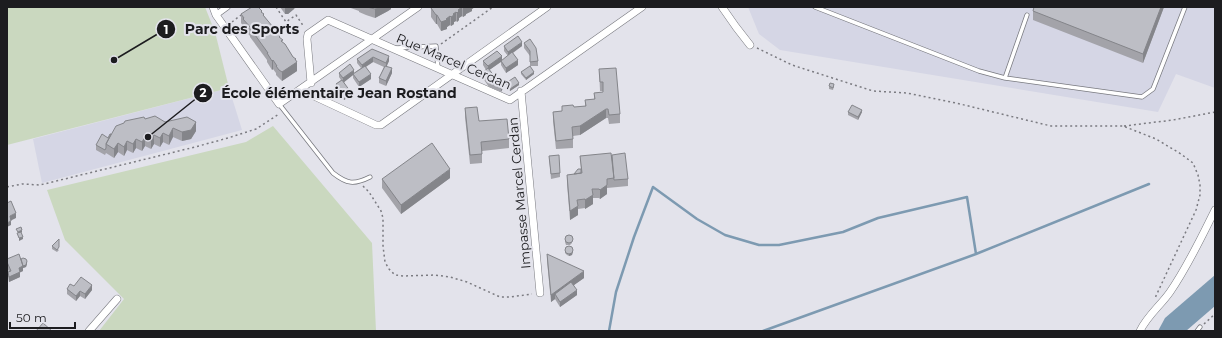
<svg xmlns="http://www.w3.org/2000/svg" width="1222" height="338" viewBox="0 0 1222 338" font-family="Montserrat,sans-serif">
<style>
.built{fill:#d5d6e5}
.green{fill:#cad8bf}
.water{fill:#7d9ab1}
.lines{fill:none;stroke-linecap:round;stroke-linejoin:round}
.stream{stroke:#7d9ab1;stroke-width:2.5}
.service-casing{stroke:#78797f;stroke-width:5}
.pedestrian-casing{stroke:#78797f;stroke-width:7}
.minor-casing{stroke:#78797f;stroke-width:8}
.path{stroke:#7b7b81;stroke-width:1.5;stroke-dasharray:2 3;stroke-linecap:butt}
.service{stroke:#fff;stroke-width:3.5}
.pedestrian{stroke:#fff;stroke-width:5.5}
.minor{stroke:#fff;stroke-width:7}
.wall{fill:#a3a3a9}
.shaded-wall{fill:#84858a}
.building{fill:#bdbec5;stroke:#84858a}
.labels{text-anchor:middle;stroke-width:4;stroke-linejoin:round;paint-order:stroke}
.street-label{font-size:13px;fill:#1c1c1f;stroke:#e3e3eb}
.leader{fill:none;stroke:#1c1c1f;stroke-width:1.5}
.callout-dot{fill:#1c1c1f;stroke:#e3e3eb;stroke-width:1.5}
.mark-label{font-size:12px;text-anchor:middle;font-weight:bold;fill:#fff}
.callout-label{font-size:14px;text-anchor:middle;font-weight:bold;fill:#1c1c1f;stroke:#e3e3eb;stroke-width:4;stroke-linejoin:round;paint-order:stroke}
</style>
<rect width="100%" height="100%" fill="#e3e3eb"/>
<path class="built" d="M748 7H1215V88L1176 74 1158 112 780 50 759 34Z
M229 88 242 130 42 183 33 139Z"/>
<path class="green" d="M7 7H205L215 32 229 88 7 145Z
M273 126 372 243 376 331H99L124 299 65 240 47 190 246 142Z"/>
<path class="water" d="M1215 275V306L1186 331H1158L1165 318Z"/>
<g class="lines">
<path class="stream" d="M609 331 616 292 634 237 653 187 697 219 725 235 759 245H779L843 232 878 218 967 197 976 254 1149 184
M763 331 976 254"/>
<g class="service-casing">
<path id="service" d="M815 7 979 71 1005 78 1142 97 1153 89 1185 7
M396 48 436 46 438 68
M1005 78 1027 15
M279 104 333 173C347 184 354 185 370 177
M1197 331 1200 327"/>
</g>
<g class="pedestrian-casing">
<path id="pedestrian" d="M216 15 227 7"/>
</g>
<g class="minor-casing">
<path id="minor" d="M213 7 216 15 279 104 418 7
M722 7 736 27 750 45
M311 83 307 39 308 34 328 20 510 100 642 7
M301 90 376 125H381L547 7
M521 91 540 293
M89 331 117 299
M1140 331C1147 316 1161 305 1170 292 1188 266 1201 238 1215 210"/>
</g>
<path class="path" d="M276 7 286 22 296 15 304 27
M232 22 241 15
M441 44 493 7
M757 48 792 65 873 91 907 93 956 103 1051 126H1123L1156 139 1181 154 1193 163 1198 175 1200 185V195L1196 210 1155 298
M1124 126 1173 120 1215 112
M363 186 369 192 381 211 383 218V246L385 262 389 269 395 275 404 276 435 275 450 277 467 282 500 297H510L532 294
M7 187 22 184 40 185 195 147 228 138 256 129 279 114
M1204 324 1215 314"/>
<use href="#service" class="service"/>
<use href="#pedestrian" class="pedestrian"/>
<use href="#minor" class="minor"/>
</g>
<path class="wall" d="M280 7H297L294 9 288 14H285Z
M348 7H394L392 8 391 7V9L388 11 375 18 366 15 359 12V11Z
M433 7H475L472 9V11L466 14V15L463 17 462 16 459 18V20L457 22 456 21 454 22V24L451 26 450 25 447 27V29L441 31 437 24H436L431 17V8Z
M1030 7H1164L1143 63 1033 20V11L1034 8Z
M262 11V13L296 61 297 71 282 81 276 75V73L273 69 272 70 267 62V60L250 37V36L243 28V26L241 23V14Z
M524 43 538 61V66H530V56L524 48Z
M504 46H522L513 53 518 65 506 73 501 65V62L489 70 495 77 504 86 501 92 489 87 482 77V73L486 70 483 65V61L502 60 508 56 504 51Z
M372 49 389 61 386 66 392 73 386 86 379 83V78L384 67 373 62 366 67 371 79 359 87 353 78V75L344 82 350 96 344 100 336 89V84L341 80 339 77V73H354L361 68 357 63V59Z
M599 69 620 114V123L609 124 608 118H606L580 135 573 136V148L556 149 553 121V112L562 111 585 106V100L594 99V93L603 92V91H600Z
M521 72 534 74 526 80 521 74Z
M506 83 519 85 510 91 506 85Z
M829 86H834L833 90 829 89Z
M465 108 479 121 509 139V148L482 151V163L470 164 465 117Z
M848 112H862L858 120 848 115Z
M145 119 165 122 196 131 191 139 182 141 173 137 169 145 163 142 160 147 154 144 151 149 145 146 142 151 136 148 133 153 127 150 124 156 118 152 114 158 106 153 105 155 96 150V145L108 138 111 134Z
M612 155 628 179V186L607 188V194L600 199 599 198H593V204L585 209V208L578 209V215L570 220 567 184V175L574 174 581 169 580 156Z
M549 156 560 173V177L551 179Z
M450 178 401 214 382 188V179Z
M572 238V243L570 245H566L565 242V240Z
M52 246 59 250 57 252 52 249Z
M565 250 573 252 572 255 569 256 567 255 565 253Z
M547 254 584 278 574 285 577 295 560 307 555 299 551 302 547 261Z
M7 259H21L27 264 26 267 23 268V271L20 272V277L9 282 8 277V272H9L7 267Z
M67 289 92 290 85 299 80 296 76 301 67 294Z"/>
<path class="shaded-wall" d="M285 7H294V9L288 14H285Z
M379 7H391V9L388 11 375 18V9Z
M462 7V16L459 18V20L457 22V13L458 10Z
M465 7H475L472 9V11L466 14V15L463 17V8Z
M1161 7H1164L1143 63V54Z
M456 12V21L454 22V24L451 26V17L453 14Z
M436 15H437V24H436Z
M450 16V25L447 27V29L441 31V22Z
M522 42V46L508 56V52Z
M389 56V61L386 68V63Z
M502 56V61L488 71V66Z
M373 57V62L362 69V65Z
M296 59V63L297 62V71L282 81V72Z
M273 60V69L272 70V61Z
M518 60V65L506 73V68Z
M392 68V73L386 86V81Z
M354 70V75L353 74V75L343 83V78Z
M534 72V74L526 80V78Z
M371 74V79L359 87V82Z
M504 81V86L501 92V88Z
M519 83V85L510 91V89Z
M350 91V96L344 100V95Z
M606 109V118L580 135V126Z
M862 110V112L858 120V117Z
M196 122V131L191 139 182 141V132Z
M173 128V137L169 145V136Z
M163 133V142L160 147V138Z
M154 135V144L151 149V140Z
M145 137V146L142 151V142Z
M136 139V148L133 153V144Z
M127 141V150L124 156V147Z
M118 143V152L114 158V149Z
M450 169V178L401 214V205Z
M607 185V194L600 199V190Z
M593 195V204L585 209V200Z
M578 206V215L570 220V211Z
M16 213V218L10 221V216Z
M11 221V225L7 227V223Z
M22 230V232L18 234V232Z
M23 237V239L19 241V238Z
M573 250 572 255 569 256V254Z
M27 261V264L26 267 23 268V271L19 273 20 272V277L9 282V277Z
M584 271V278L557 297 555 294V299L551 302V295Z
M92 285V290L85 299V294Z
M577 290V295L560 307V302Z
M80 291V296L76 301V296Z"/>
<path class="building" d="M252 7H258L262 11 261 12 264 14 263 15 273 27 272 28 275 32H276L280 36 279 37 283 40 281 41 285 44 293 57 296 59H295L297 62 282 72 279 70 276 66H277L273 60 272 61 267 53H268L250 28H251L243 19 244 18 241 14Z
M367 7H379L375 9Z
M433 7H465L463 8 462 7 458 10 459 11 457 13 456 12 453 14 454 15 451 17 450 16 446 19 447 20 441 22 437 15H436L431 8Z
M1034 7H1161L1143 54 1033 11Z
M518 36 522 42 508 52 504 46Z
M530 39 536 48 538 61 530 62V51L524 43Z
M372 49 389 56 386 63 373 57 362 65 357 59Z
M497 51 502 56 488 66 483 61Z
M512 52 518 60 506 68 501 61Z
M350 64 354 70 343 78 339 73Z
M365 66 371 74 359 82 353 74Z
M385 66 392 68 386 81 379 78Z
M530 66 534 72 526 78 521 72Z
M488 68 495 77 504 81 501 88 489 82 482 73Z
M616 68 620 114 609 115 608 109H606L580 126 572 127 573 139 556 141 553 112 562 111V106L573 105 574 107 586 106 585 100 595 99 594 93 603 92V82H600L599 69Z
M515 77 519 83 510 89 506 83Z
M342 80 350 91 344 95 336 84Z
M830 83 834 84 833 88 829 86Z
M852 105 862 110 858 117 848 112Z
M477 107 479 121 507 119 509 139 481 142 482 154 470 155 465 108Z
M155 116 165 122 187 117 196 122 191 130 182 132 173 128 169 136 163 133 160 138 154 135 151 140 145 137 142 142 136 139 133 144 127 141 124 147 118 143 114 149 106 144 116 126 124 123 125 121 144 117 145 119Z
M102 134 108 138 110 134H111L106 144V148L105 150 96 145Z
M432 143 450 169 401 205 382 179Z
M611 153 614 178 607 179V185L600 190 599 189H592L593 195 585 200V199L577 200 578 206 570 211 567 175 582 173 580 156Z
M625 153 628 179 614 180 612 155Z
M559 155 560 173 551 174 549 156Z
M578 169H581V173L574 174Z
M11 201 16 213 10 216 11 221 7 223V203Z
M21 227 22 230 18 232 16 229Z
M21 232 23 237 19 238 17 233Z
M565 239a4 4 0 1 1 8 0a4 4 0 1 1-8 0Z
M59 239V247L57 250 52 246Z
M565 250a4 4 0 1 1 8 0a4 4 0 1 1-8 0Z
M19 254 23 266 19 268 20 272 9 277 8 272 11 271 7 262V259Z
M547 254 584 271 551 295Z
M23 258 26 259 27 261 26 265 23 266 21 259Z
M81 277 92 285 85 294 80 291 76 296 67 289 70 284 74 286Z
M571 282 577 290 560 302 555 294Z
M43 323 52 331H36Z"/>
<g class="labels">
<g class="street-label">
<text transform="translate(454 61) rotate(23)" y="5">Rue Marcel Cerdan</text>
<text transform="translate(519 193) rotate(-95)" y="5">Impasse Marcel Cerdan</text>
</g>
</g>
<path class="leader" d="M114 60L166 29M148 137L203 93"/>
<g class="callout-dot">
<circle cx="114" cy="60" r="4"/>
<circle cx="148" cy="137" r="4"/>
<circle cx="166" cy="29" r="10"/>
<circle cx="203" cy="93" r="10"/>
</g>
<g class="mark-label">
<text x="166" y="34">1</text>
<text x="203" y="97">2</text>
</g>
<g class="callout-label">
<text x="242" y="34">Parc des Sports</text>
<text x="339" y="98">École élémentaire Jean Rostand</text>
</g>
<rect width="1222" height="338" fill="none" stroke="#1c1c1f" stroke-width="16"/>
<path d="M10 322v6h65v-6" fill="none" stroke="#1c1c1f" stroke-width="2"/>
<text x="16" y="322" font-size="12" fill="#1c1c1f" stroke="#e3e3eb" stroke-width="3" paint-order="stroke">50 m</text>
</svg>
